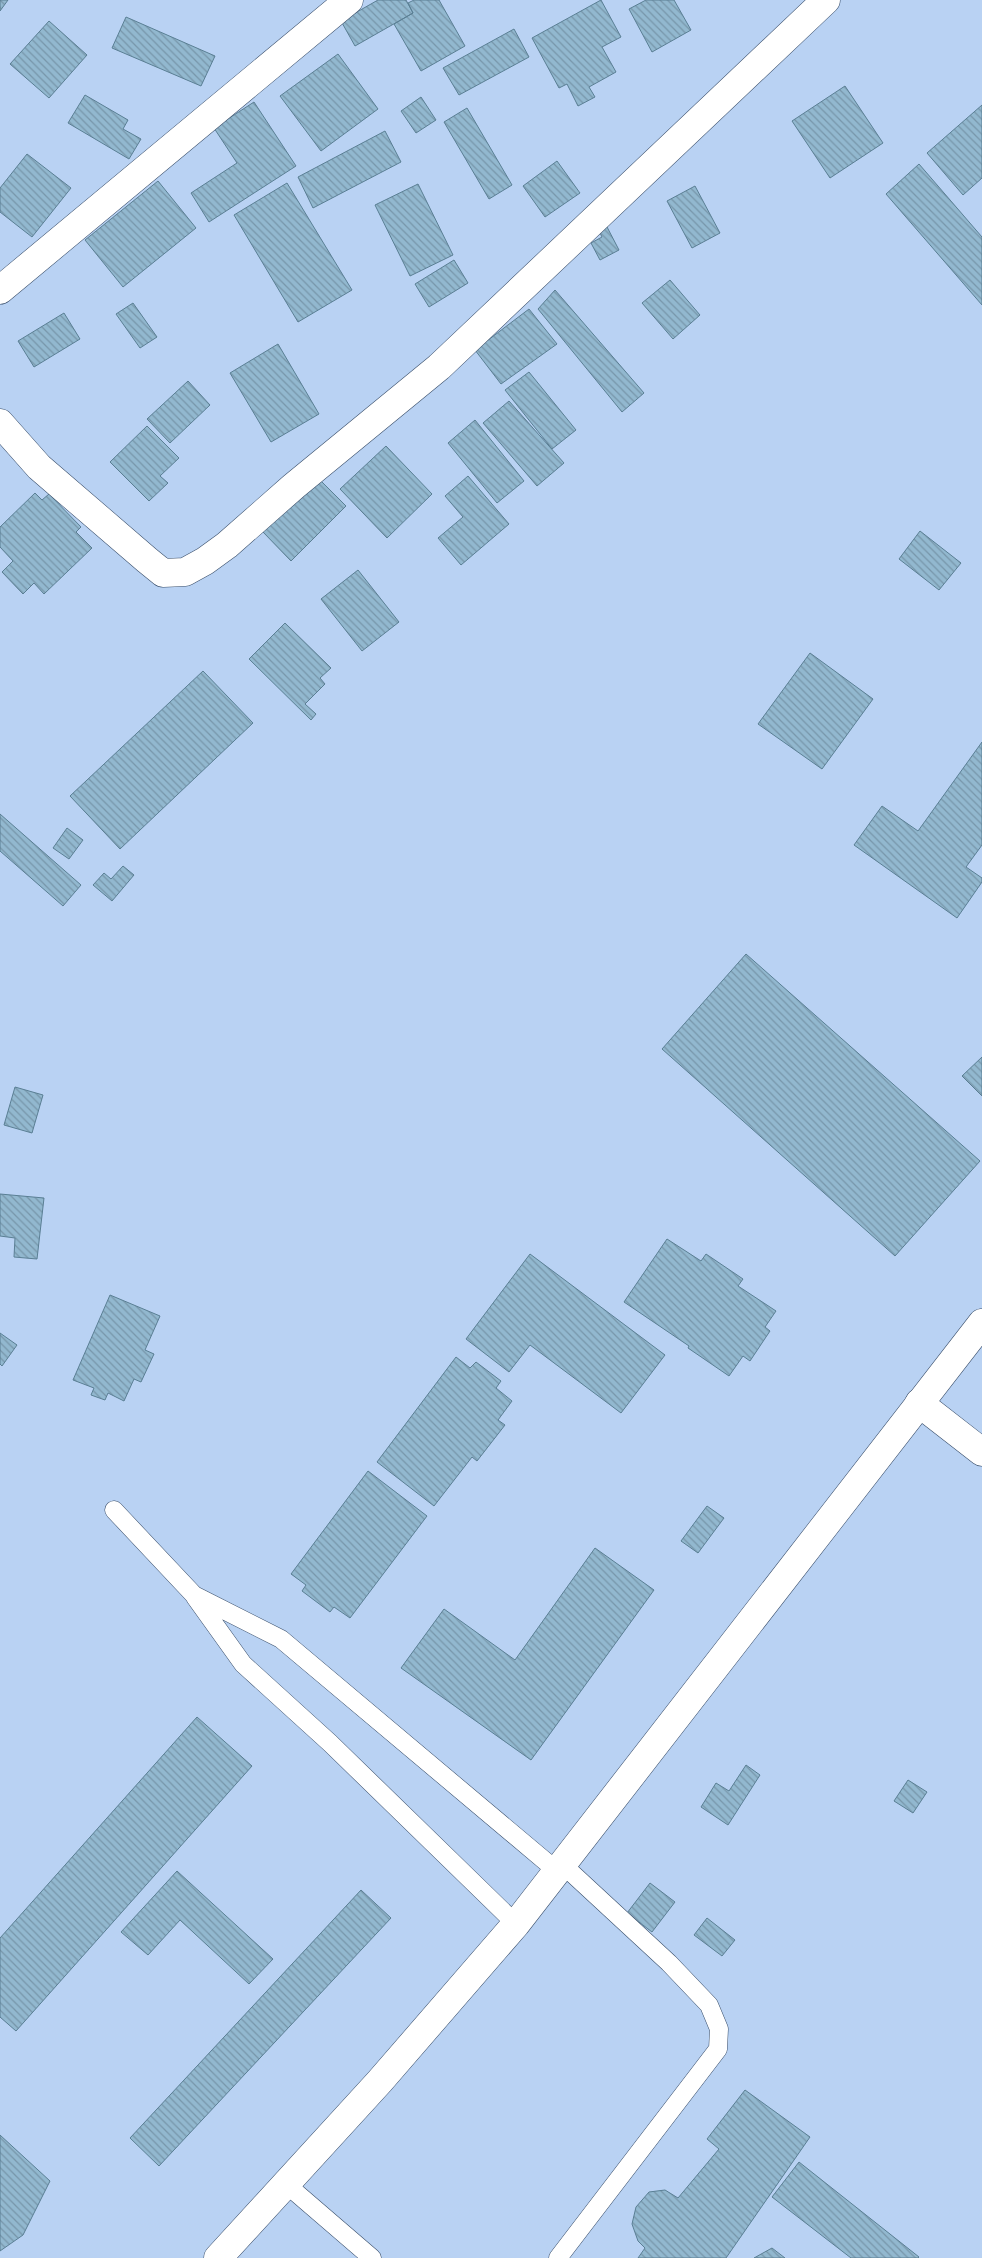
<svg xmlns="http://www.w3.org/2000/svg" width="982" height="2258" viewBox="0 0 982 2258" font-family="Inter,sans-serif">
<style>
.building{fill:url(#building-back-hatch);stroke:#5a7f94}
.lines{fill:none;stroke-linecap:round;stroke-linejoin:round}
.lane-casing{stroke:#394e6a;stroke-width:19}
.street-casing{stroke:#394e6a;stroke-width:29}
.secondary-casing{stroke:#394e6a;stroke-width:29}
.lane{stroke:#fff;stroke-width:18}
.street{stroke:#fff;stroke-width:28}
.secondary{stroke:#fff;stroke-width:28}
</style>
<defs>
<pattern id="building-back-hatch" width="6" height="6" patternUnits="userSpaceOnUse" patternTransform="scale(1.25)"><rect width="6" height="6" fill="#92b8cf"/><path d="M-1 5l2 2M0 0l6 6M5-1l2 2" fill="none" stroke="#7796aa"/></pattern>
</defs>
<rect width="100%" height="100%" fill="#b9d2f3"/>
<path class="building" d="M0 0H8L0 11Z
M378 0H406L413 13 355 46 341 21Z
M414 0H439L465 46 421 71 394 24 413 13 408 3Z
M601 0 621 37 602 47 616 72 589 87 595 97 578 106 567 84 559 88 532 38Z
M646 0H674L691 30 652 52 629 9Z
M126 17 215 56 201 86 112 48Z
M49 21 87 55 49 98 10 64Z
M514 29 529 57 459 95 443 68Z
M338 54 378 109 321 151 280 96Z
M845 86 883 143 830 178 792 121Z
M85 95 128 120 123 129 141 139 129 159 68 123Z
M421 97 436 120 416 133 401 111Z
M254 102 296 166 209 222 191 193 237 163 214 128Z
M982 105V178L963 195 927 153Z
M467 108 512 185 489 199 444 122Z
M385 131 401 162 313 208 298 177Z
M27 154 71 188 32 237 0 212V188Z
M557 161 580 193 545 217 523 186Z
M919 164 982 237V305L886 194Z
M158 181 196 228 123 287 85 240Z
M287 183 352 290 298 322 234 215Z
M418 184 453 255 410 276 375 205Z
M695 186 720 233 692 248 667 201Z
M606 225 619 250 600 260 591 243 602 237 598 229Z
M454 260 468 283 429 307 415 284Z
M670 280 700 315 673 339 642 303Z
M555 290 644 393 622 412 538 309Z
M133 303 157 337 140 348 116 314Z
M529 309 557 344 501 384 475 350Z
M64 313 80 339 34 367 18 341Z
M278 344 319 414 271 442 230 373Z
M529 372 576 430 552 449 505 390Z
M188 381 210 405 170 443 147 419Z
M509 401 564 463 537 486 483 423Z
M475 420 524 481 497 503 448 443Z
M147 426 179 458 160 476 168 483 149 501 110 462Z
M386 446 432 494 387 538 340 489Z
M468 476 509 524 461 565 438 538 463 517 445 496Z
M318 478 346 506 291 561 263 532Z
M35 493 42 500 49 494 81 527 76 532 92 548 44 594 34 583 23 594 2 572 13 561 0 547V527Z
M920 531 961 563 939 590 899 559Z
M358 570 399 622 362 651 321 599Z
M285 623 331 668 320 678 325 684 305 704 316 714 311 720 249 659Z
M810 653 873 699 822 769 758 724Z
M203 671 253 723 120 849 70 796Z
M982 742V845L966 867 982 878V882L957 918 854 845 882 806 918 831Z
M0 814 81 885 63 906 0 851Z
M67 828 83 840 69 859 53 848Z
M123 866 134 875 112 901 93 885 104 873 111 879Z
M746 954 980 1161 895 1256 662 1049Z
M982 1057V1096L962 1076Z
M15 1087 43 1095 32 1133 4 1125Z
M0 1194 44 1198 37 1259 14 1257 15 1238 0 1236Z
M667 1239 701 1261 706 1254 743 1279 738 1286 776 1311 765 1327 770 1331 750 1361 743 1356 729 1376 688 1348 689 1346 624 1302Z
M530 1254 665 1355 621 1413 530 1345 509 1372 466 1339Z
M110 1295 160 1316 145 1350 154 1354 141 1382 134 1379 124 1401 108 1393 105 1400 91 1395 94 1388 73 1380Z
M0 1333 17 1345 2 1366 0 1364Z
M456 1357 470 1368 476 1362 501 1381 496 1388 512 1401 498 1420 505 1425 477 1461 472 1457 434 1506 377 1462Z
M368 1471 427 1516 350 1618 334 1607 330 1612 302 1591 306 1585 291 1574Z
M707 1506 724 1518 698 1553 681 1541Z
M595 1548 654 1590 531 1760 401 1668 444 1609 515 1660Z
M197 1717 252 1766 16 2031 0 2017V1938Z
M746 1765 760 1775 728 1825 701 1807 716 1783 729 1791Z
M908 1780 927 1792 913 1813 894 1801Z
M177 1871 273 1959 249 1984 180 1920 148 1955 121 1932Z
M650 1883 675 1902 652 1932 627 1913Z
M361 1890 391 1918 159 2166 130 2138Z
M707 1918 735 1940 722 1956 694 1935Z
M745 2090 810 2137 726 2258H638L645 2248 638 2241 632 2224 636 2207 649 2192 665 2190 678 2198 719 2149 707 2139Z
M0 2135 50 2181 23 2235 0 2251Z
M799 2162 919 2257 918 2258H851L772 2197Z
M772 2248 785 2258H754Z"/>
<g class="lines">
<g class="lane-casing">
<path id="lane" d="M114 1510 194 1595 281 1639 557 1871
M195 1597 243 1664 330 1743 516 1924
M286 2184 372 2258
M558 2258 718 2049 719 2029 709 2005 669 1963 562 1864"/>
</g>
<g class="street-casing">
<path id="street" d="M0 290 349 0
M0 423 39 467 147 560 163 573 185 572 205 561 227 545 294 486 439 367 826 0
M919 1403 982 1452"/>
</g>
<g class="secondary-casing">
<path id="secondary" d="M218 2258 380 2081 516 1924 982 1323"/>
</g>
<use href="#lane" class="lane"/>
<use href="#street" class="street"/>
<use href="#secondary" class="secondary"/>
</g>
</svg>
